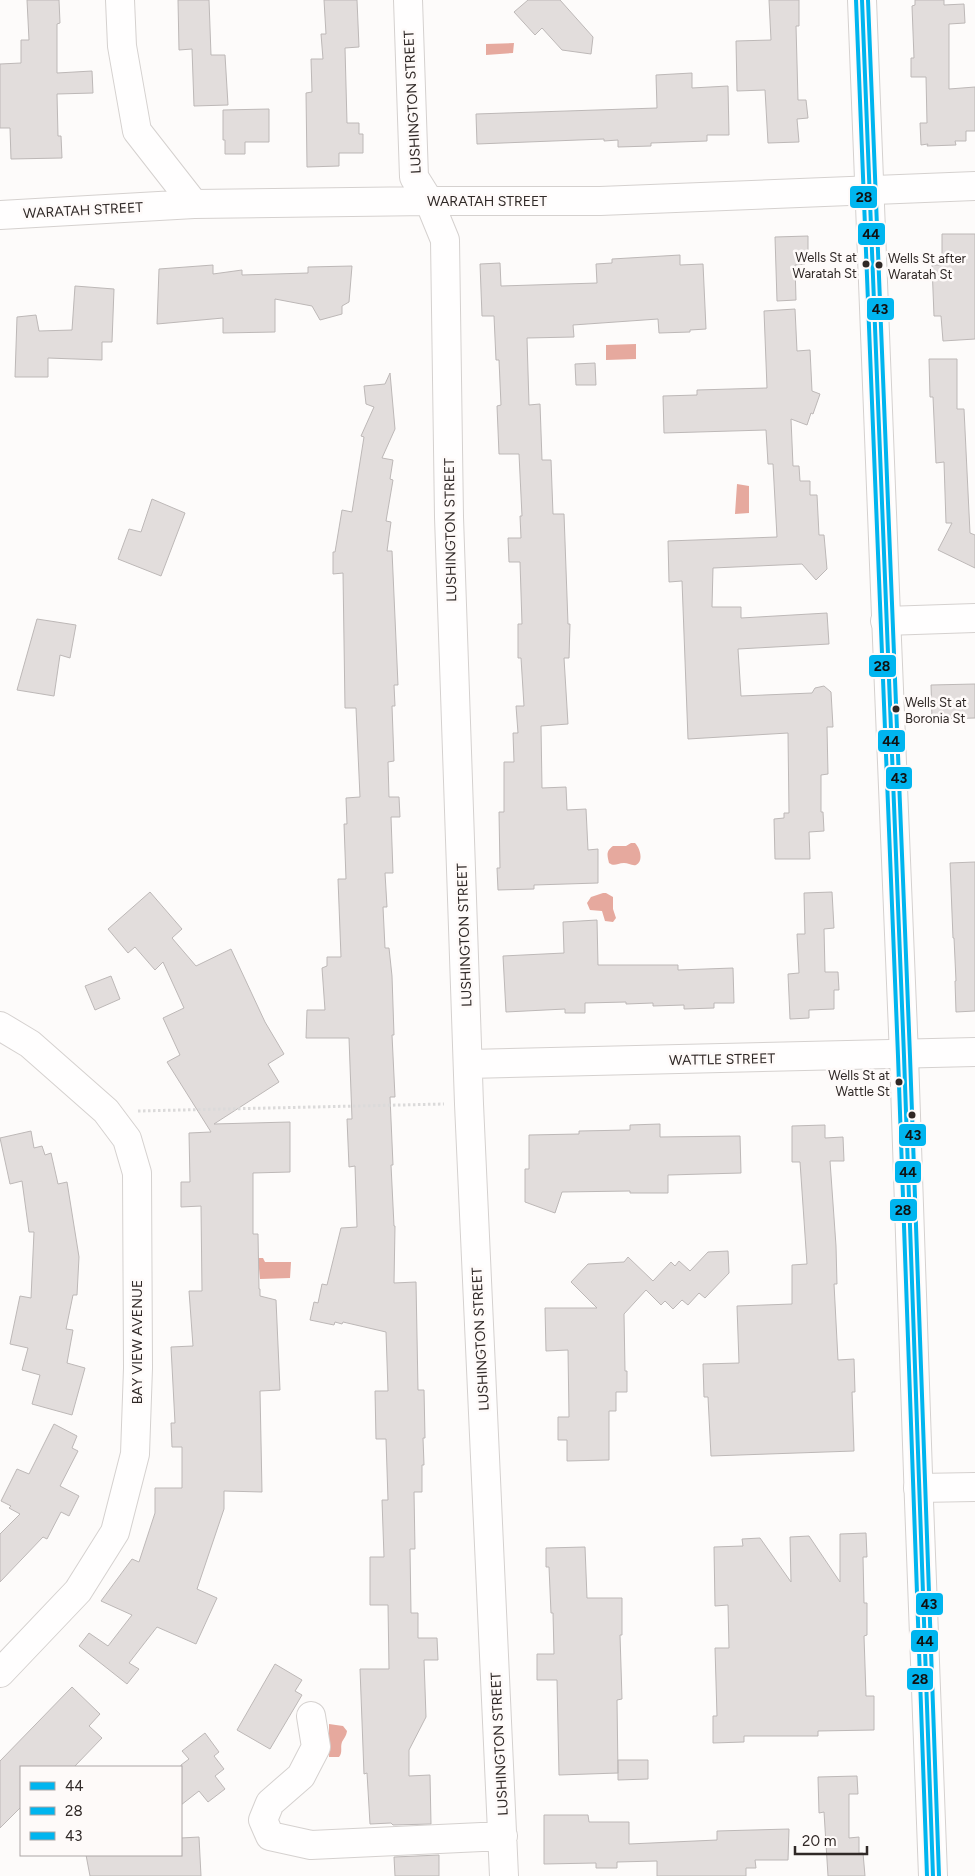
<svg xmlns="http://www.w3.org/2000/svg" width="975" height="1876" viewBox="0 0 975 1876" font-family="Figtree,sans-serif">
<style>
.water{fill:#e6a99e}
.building{fill:#e2dddc;stroke:#bdb8b7}
.lines{fill:none;stroke-linecap:round;stroke-linejoin:round}
.minor-casing{stroke:#d5d1cf;stroke-width:30}
.tertiary-casing{stroke:#d5d1cf;stroke-width:30}
.path{stroke:#dbdada;stroke-width:3;stroke-dasharray:2.5 2.5;stroke-linecap:butt}
.minor{stroke:#fffefe;stroke-width:28}
.tertiary{stroke:#fffefe;stroke-width:28}
.bus-1-casing{stroke:#fefaf9;stroke-width:8}
.bus-2-casing{stroke:#fefaf9;stroke-width:8}
.bus-3-casing{stroke:#fefaf9;stroke-width:8}
.bus-1{stroke:#00b5ef;stroke-width:4}
.bus-2{stroke:#00b5ef;stroke-width:4}
.bus-3{stroke:#00b5ef;stroke-width:4}
.bus-dot{fill:#302927;stroke:#fefaf9;stroke-width:2}
.labels{text-anchor:middle;stroke-width:5;stroke-linejoin:round;paint-order:stroke}
.bus-label{font-size:13px;fill:#302927;stroke:#fefaf9;text-anchor:end}
.street-label{font-size:14px;fill:#302927;stroke:#fefaf9}
.line-badge{stroke:#fefaf9;stroke-width:2}
.pale-badge-label{font-size:14px;text-anchor:middle;font-weight:bold;fill:#111}
</style>
<rect width="100%" height="100%" fill="#fdfbfa"/>
<path class="water" d="M514 43 513 53 486 55V44Z
M636 344V359L606 360V345Z
M737 484 749 486V513L735 514Z
M631 843H635C640 848 644 861 636 865 632 866 628 863 624 863 617 863 615 867 609 863 607 855 606 851 613 846H626Z
M603 893H606L613 897V909L616 918 613 922 605 921 602 911 590 910 587 903 591 897Z
M258 1258H263L265 1262H291L290 1278 260 1279Z
M329 1724 343 1726 347 1731C346 1737 344 1738 342 1742 340 1748 343 1752 339 1757H329Z"/>
<path class="building" d="M27 0H59L60 23 57 24V73L92 71 93 93 57 94 58 136H61L62 158 11 159 10 128H0V64L21 63V40H29Z
M178 0H209L211 55H225L228 105 194 106 192 49 179 50Z
M324 0H357L359 47 345 48 347 123H359V134H363V153H339V166L307 167 306 93 312 92 311 59H323L321 34H326Z
M528 0H560L593 37 591 54 562 50 542 28 535 35 514 12Z
M769 0H799V26H796L798 100H806L808 118 797 119 799 142 768 143 765 90 737 91 736 41 771 40Z
M915 0H944V5L964 4 965 23 949 24V89L975 87V131H966V141H955L956 145 927 146 928 144 921 145 920 123H927L926 77H911V58H914L912 6 915 5Z
M692 73V88L728 86 729 135H707V141L651 143V146L618 147V140L604 141V139L477 144 476 114 657 108 656 75Z
M269 109V142H245V154H225V140H223V110Z
M942 234H975V339L943 341 941 316H934L932 265H942Z
M808 236V257H805V264L795 265 796 300 777 301 775 237Z
M680 255V265L703 264 706 329 690 330V332L659 333 658 319 573 325 574 337 527 338 529 405 540 404 542 460H551L553 514H564L568 624H570L569 658H564L568 724 541 726 542 788 566 787 567 810 586 809 588 850 598 849V883L534 885V889L498 890 497 868H500L499 812H504V762H514L513 733H518L516 706H524L521 658H518V624H522L520 562H509L508 538H521L520 516H522L519 454H499L497 406 501 405 499 360H496L494 316H482L480 264 500 263 501 286 597 283 596 264 612 263V259Z
M213 265V274L242 270V275L308 273V267L352 266 349 302 342 306V314L320 320 312 306 275 299V332L223 333V318L157 324 159 269Z
M75 286 114 289 112 342H102V360L48 358V377H15L17 317 36 315 39 331 72 330Z
M795 309 797 351 810 350 812 391 820 394 813 414 811 413 807 425 791 419 793 466H799L800 481H810V495H817L819 535H824L827 569 816 580 802 564 713 568 712 607H741V618L827 613 829 644 738 649 741 696 812 693 815 688 824 686 831 692 833 727H827L828 774 821 775V812H823L824 831 809 832 810 859H775L774 819 784 818V813H789L788 733 688 739 682 581 669 582 668 541 777 537 773 464H768L766 430 664 433 663 396 697 395V390L767 388 764 311Z
M929 359H957V409H964L970 533 975 535V568L938 550 952 523H946L944 462 936 463 933 397H930Z
M595 363 596 385H576L575 364Z
M390 373 395 429 382 458 393 460 390 479 393 480 386 521 391 522 387 551H392L398 685H394L395 706H392L394 761 388 762 389 797H399L400 817H391L393 873H385L387 907H383L385 948H389L392 976 394 1035H392L395 1097H390L393 1165H391L394 1226H395L394 1283 416 1282 418 1390H424L425 1438H423L424 1465H422V1492H414L415 1549H410L411 1613H418V1638H437L438 1660H424L426 1717 409 1750V1776L430 1775 431 1824 393 1825 391 1823 370 1824 367 1773 364 1774 360 1669H389L388 1605H370V1557H384L382 1500H388L386 1439H376L375 1391H388L386 1332 343 1322 342 1324 335 1322 334 1325 310 1320 314 1302 318 1303 322 1284 327 1285 341 1228 357 1227 355 1166 349 1167 347 1119H352L349 1038H306L307 1010H325L322 968 327 966V957H341L338 879H346L344 824H347L346 798 360 797 356 708H345L343 573 333 574V552H335L342 510 352 512 364 437 361 436 374 407 366 404 364 386 385 384Z
M152 499 185 513 161 576 118 559 129 529 141 532Z
M37 619 76 625 70 658 60 655 54 696 17 690Z
M975 684V718L932 719 931 685Z
M975 862V1011L956 1012 955 981H956L954 938H953L950 863Z
M150 892 182 929 172 938 196 966 231 949 265 1022 284 1054 268 1064 279 1082 214 1124 290 1122V1172L253 1173V1234H258L259 1289H260V1296L276 1300 280 1390 260 1391 262 1492 224 1491V1509L197 1589 217 1598 196 1644 157 1627 129 1663 139 1669 127 1684 79 1646 89 1633 108 1646 132 1615 101 1601 132 1559 139 1562 155 1513V1488H182V1447H172L171 1423H175L171 1347 193 1346 189 1291H202L201 1206 181 1207V1182H190L189 1133 211 1132 167 1062 180 1055 163 1018 184 1008 163 962 155 970 135 947 128 953 108 929Z
M832 892 834 928 824 929 825 972H838L839 990H834V1009L809 1010V1018L790 1019 788 974 799 973 797 934H805L804 893Z
M597 920 598 965H678V970L733 968 734 1003H714V1008L684 1009V1005L653 1006V1003L626 1004V1002L585 1003V1013H565V1009L506 1012 503 956 564 953 563 922Z
M111 976 120 999 95 1010 85 986Z
M660 1124V1137L740 1136 741 1173 668 1175V1193H630V1191L562 1192 555 1213 525 1202V1169H529V1135L579 1134V1131L630 1130V1125Z
M825 1125V1138L843 1137 844 1161H830L836 1246 837 1284H834L838 1360 854 1359 855 1392H852L854 1451 711 1456 708 1397H704L703 1364 739 1363 737 1306 792 1304V1265L807 1264 800 1162H792V1126Z
M31 1131 34 1148 42 1146 45 1155 51 1153 58 1184 67 1182 79 1257 77 1295H73L66 1329 73 1330 67 1363 85 1368 72 1415 32 1404 40 1375 22 1370 28 1348 10 1344 20 1296 31 1298 34 1232H29L22 1181 10 1184 0 1138Z
M728 1251 729 1273 705 1298 699 1293 688 1305 682 1300 673 1309 665 1301 661 1305 646 1290 624 1314 625 1371H627V1392H616V1411H609V1460L567 1461V1440H558V1417H569L568 1350 546 1351 545 1308H597L571 1282 588 1264 624 1262 628 1257 653 1281 671 1262 675 1266 679 1261 690 1271 708 1252Z
M54 1424 77 1436 72 1448 78 1451 60 1486 79 1496 69 1516 61 1512 47 1539 43 1537 0 1582V1534L20 1514 9 1508 11 1506 1 1501 17 1469 29 1474Z
M866 1533 867 1557H863L864 1603H867V1635L864 1636 866 1696H874V1730L818 1731V1736H744V1742L713 1743V1716H717L715 1648H729L728 1605 715 1606 714 1547 743 1546 742 1539 760 1538 791 1582 790 1537 809 1536 840 1582V1534Z
M585 1547 587 1598H622V1635H620L622 1699 617 1700 618 1773 559 1775 557 1680H537V1654H554L553 1613H551L549 1567H546V1548Z
M275 1664 302 1680 295 1691 302 1695 270 1749 237 1730Z
M72 1687 100 1714 89 1726 102 1738 74 1767H21V1807L0 1828V1761Z
M205 1733 219 1752 214 1756 224 1769 215 1776 225 1789 208 1802 199 1791 181 1805V1765L189 1759 182 1751Z
M618 1760H648V1779L618 1780Z
M857 1776 858 1794H849V1838L859 1837V1853H863L865 1876H828L824 1812 819 1813 818 1777Z
M544 1815H588L589 1822H629V1844L717 1840V1831L789 1829 788 1860H755L756 1868H746V1876H657V1861L617 1862V1868H596V1863L544 1864Z
M199 1837 201 1876H90L86 1855H181V1838Z
M439 1855V1876H395L394 1857Z"/>
<g class="lines">
<g class="minor-casing">
<path id="minor" d="M120 0 122 46 137 131 194 204
M408 0 414 177 429 201 445 240 449 517 469 1104 504 1876
M0 215 194 204 429 201H600L975 186
M885 621 975 618
M0 1026 30 1044 106 1111 127 1139 137 1173 138 1368 135 1454 115 1532 78 1591 0 1673
M468 1064 975 1052
M918 1488 975 1487
M311 1716 316 1747 301 1776 270 1803 263 1820 270 1836 311 1845 503 1836"/>
</g>
<g class="tertiary-casing">
<path id="tertiary" d="M862 0C873 352 891 704 904 1056 914 1329 921 1603 933 1876"/>
</g>
<path class="path" d="M138 1111 444 1104"/>
<use href="#minor" class="minor"/>
<use href="#tertiary" class="tertiary"/>
<g class="bus-1-casing">
<path id="bus-1" d="M862 0 904 1056 933 1876"/>
</g>
<g class="bus-2-casing">
<path id="bus-2" d="M856 0 898 1056 927 1876"/>
</g>
<g class="bus-3-casing">
<path id="bus-3" d="M868 0 910 1056 939 1876"/>
</g>
<use href="#bus-1" class="bus-1"/>
<use href="#bus-2" class="bus-2"/>
<use href="#bus-3" class="bus-3"/>
</g>
<g class="bus-dot">
<circle cx="866" cy="264" r="4.5"/>
<circle cx="879" cy="265" r="4.5"/>
<circle cx="896" cy="709" r="4.5"/>
<circle cx="899" cy="1082" r="4.5"/>
<circle cx="912" cy="1115" r="4.5"/>
</g>
<g class="labels">
<g class="bus-label">
<text x="857" y="262">Wells St at<tspan x="857" dy="16">Waratah St</tspan></text>
<text x="888" y="263" text-anchor="start">Wells St after<tspan x="888" dy="16">Waratah St</tspan></text>
<text x="905" y="707" text-anchor="start">Wells St at<tspan x="905" dy="16">Boronia St</tspan></text>
<text x="890" y="1080">Wells St at<tspan x="890" dy="16">Wattle St</tspan></text>
</g>
<g class="street-label">
<text transform="translate(412 102) rotate(-93)" y="5">LUSHINGTON STREET</text>
<text x="487" y="206">WARATAH STREET</text>
<text transform="translate(83 210) rotate(-3)" y="5">WARATAH STREET</text>
<text transform="translate(450 530) rotate(-91)" y="5">LUSHINGTON STREET</text>
<text transform="translate(464 935) rotate(-92)" y="5">LUSHINGTON STREET</text>
<text transform="translate(722 1059) rotate(-1)" y="5">WATTLE STREET</text>
<text transform="translate(480 1339) rotate(-93)" y="5">LUSHINGTON STREET</text>
<text transform="translate(137 1342) rotate(-90)" y="5">BAY VIEW AVENUE</text>
<text transform="translate(499 1744) rotate(-93)" y="5">LUSHINGTON STREET</text>
</g>
</g>
<g class="line-badge">
<rect x="849" y="185" width="29" height="24" rx="5" fill="#00b5ef"/>
<rect x="857" y="222" width="29" height="24" rx="5" fill="#00b5ef"/>
<rect x="866" y="297" width="29" height="24" rx="5" fill="#00b5ef"/>
<rect x="868" y="654" width="29" height="24" rx="5" fill="#00b5ef"/>
<rect x="877" y="729" width="29" height="24" rx="5" fill="#00b5ef"/>
<rect x="885" y="766" width="28" height="24" rx="5" fill="#00b5ef"/>
<rect x="898" y="1123" width="29" height="24" rx="5" fill="#00b5ef"/>
<rect x="894" y="1160" width="28" height="24" rx="5" fill="#00b5ef"/>
<rect x="889" y="1198" width="29" height="24" rx="5" fill="#00b5ef"/>
<rect x="915" y="1592" width="29" height="24" rx="5" fill="#00b5ef"/>
<rect x="910" y="1629" width="29" height="24" rx="5" fill="#00b5ef"/>
<rect x="906" y="1667" width="28" height="24" rx="5" fill="#00b5ef"/>
</g>
<g class="pale-badge-label">
<text x="864" y="202">28</text>
<text x="871" y="239">44</text>
<text x="880" y="314">43</text>
<text x="882" y="671">28</text>
<text x="891" y="746">44</text>
<text x="899" y="783">43</text>
<text x="913" y="1140">43</text>
<text x="908" y="1177">44</text>
<text x="903" y="1215">28</text>
<text x="929" y="1609">43</text>
<text x="925" y="1646">44</text>
<text x="920" y="1684">28</text>
</g>
<rect x="20" y="1766" width="162" height="90" fill="#fefaf9" stroke="#aca6a5"/>
<rect x="30" y="1782" width="25" height="8" fill="#00b5ef" stroke="#aca6a5"/>
<text x="65" y="1791" font-size="15" fill="#302927">44</text>
<rect x="30" y="1807" width="25" height="8" fill="#00b5ef" stroke="#aca6a5"/>
<text x="65" y="1816" font-size="15" fill="#302927">28</text>
<rect x="30" y="1832" width="25" height="8" fill="#00b5ef" stroke="#aca6a5"/>
<text x="65" y="1841" font-size="15" fill="#302927">43</text>
<path d="M795 1846v8h72v-8" fill="none" stroke="#302927" stroke-width="2.5"/>
<text x="802" y="1846" font-size="15" fill="#302927" stroke="#fefaf9" stroke-width="4" paint-order="stroke">20 m</text>
</svg>
